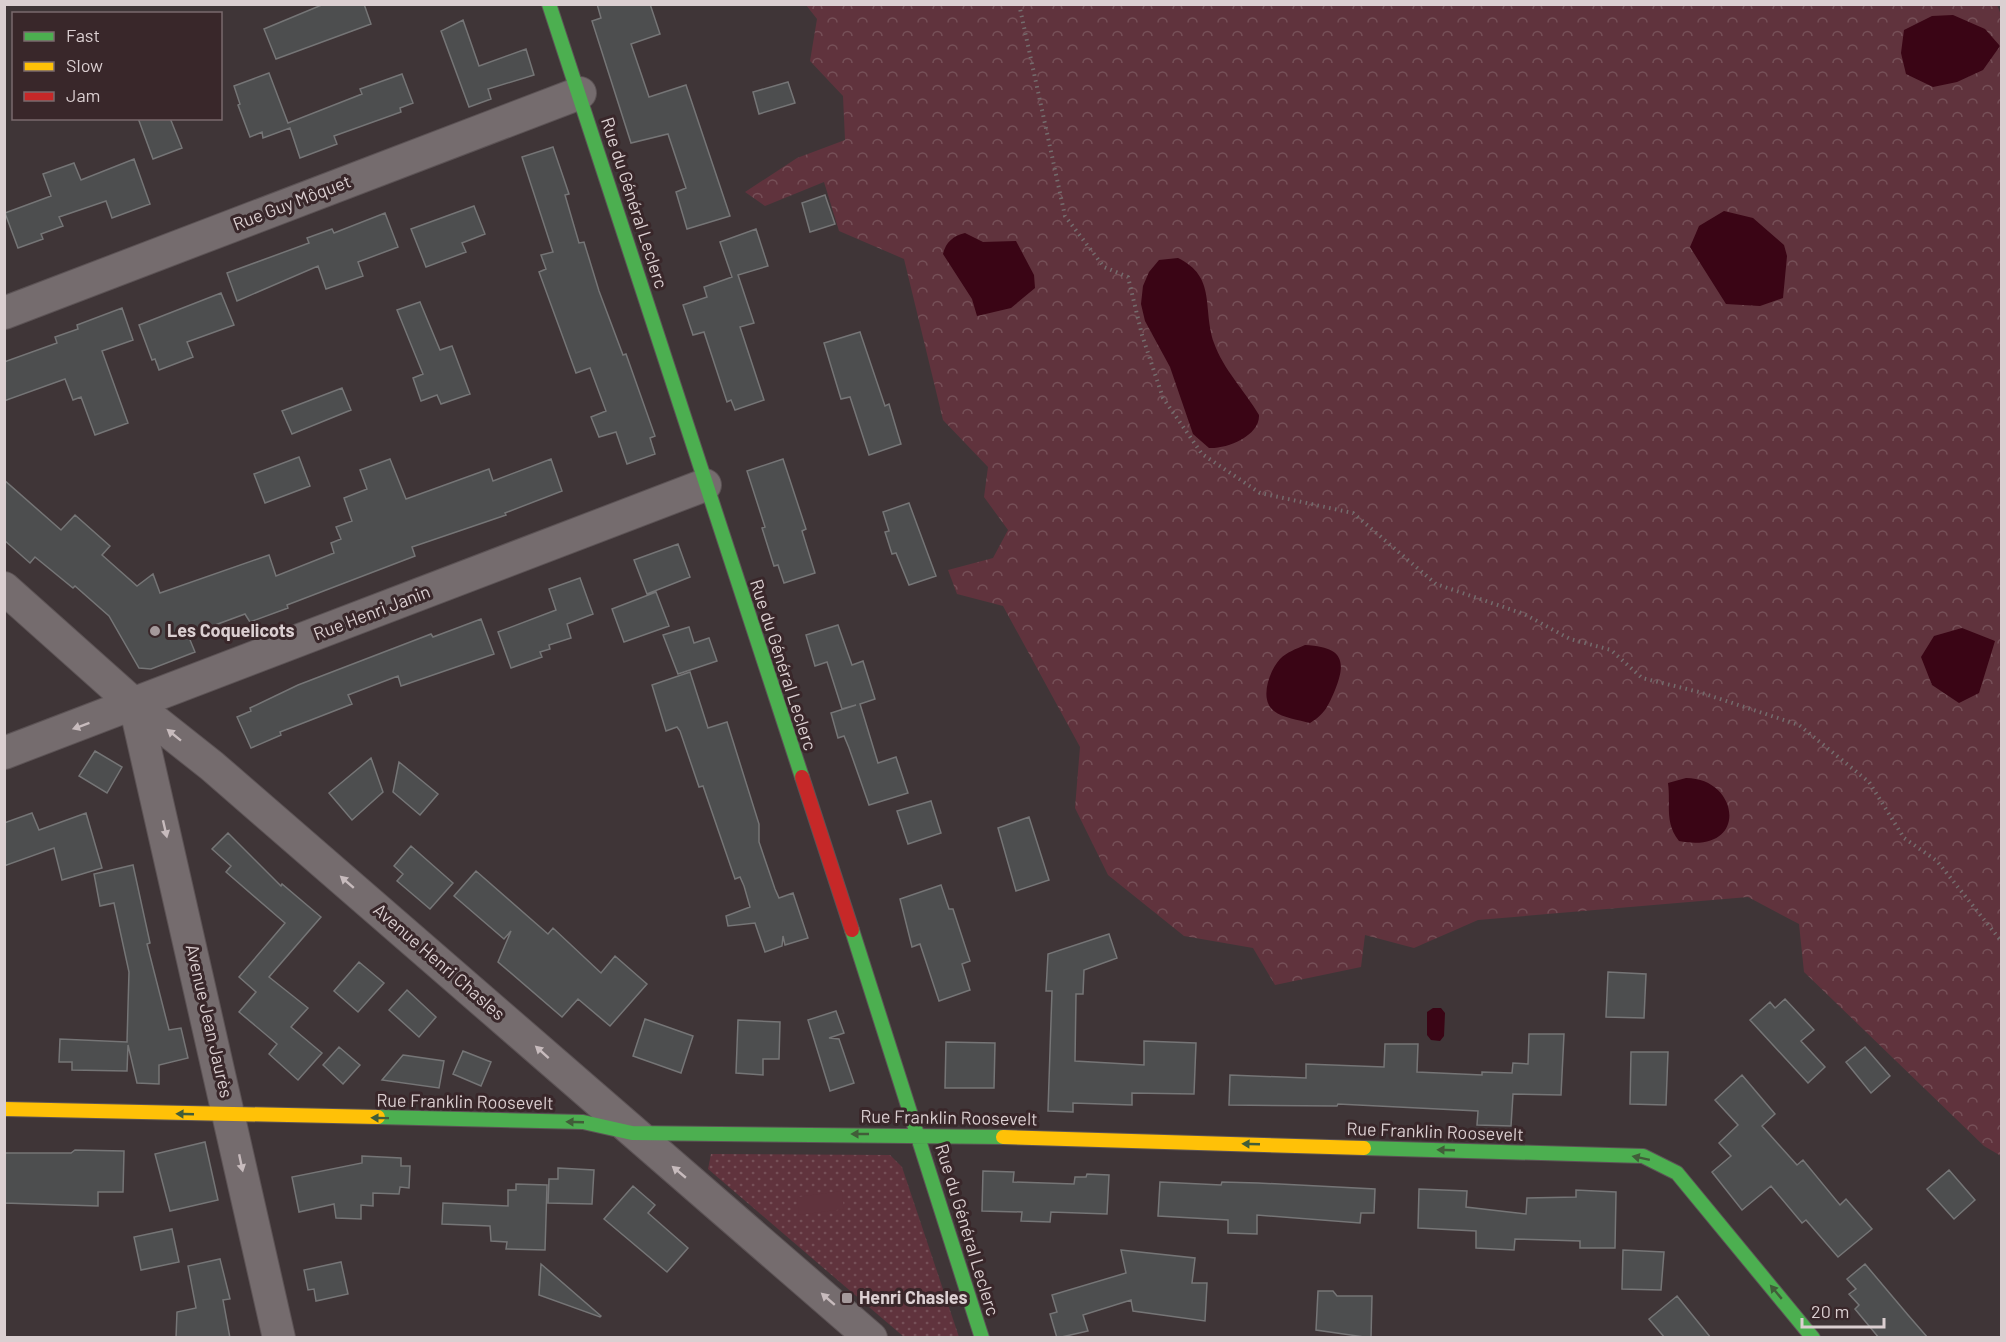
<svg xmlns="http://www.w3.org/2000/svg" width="2006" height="1342" viewBox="0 0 2006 1342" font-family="Barlow,sans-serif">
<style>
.forest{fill:url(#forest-crowns)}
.park{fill:url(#park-dots)}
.pitch{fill:#60333d}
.water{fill:#3a0515}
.building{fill:#4d4e4f;stroke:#757576;stroke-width:1.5}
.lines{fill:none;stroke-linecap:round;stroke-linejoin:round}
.street-casing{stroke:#5c5355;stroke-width:34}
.fast-casing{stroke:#5c5355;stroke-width:16}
.slow-casing{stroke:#5c5355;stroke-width:16}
.jam-casing{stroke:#5c5355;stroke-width:16}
.path{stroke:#746c6d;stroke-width:4;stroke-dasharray:1.5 4.5;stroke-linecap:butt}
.street{stroke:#756c6e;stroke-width:32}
.fast{stroke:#4caf50;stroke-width:14}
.slow{stroke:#ffc107;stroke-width:14}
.jam{stroke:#c62828;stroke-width:14}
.oneway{fill:#c7bbbd}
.oneway2{fill:#415d39}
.poi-dot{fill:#a4999b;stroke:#39272a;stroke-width:2}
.labels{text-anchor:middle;stroke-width:6;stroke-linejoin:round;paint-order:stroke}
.street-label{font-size:18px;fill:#dbcfd1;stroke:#39272a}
.poi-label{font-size:18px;font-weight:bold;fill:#dbcfd1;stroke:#39272a;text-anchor:start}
</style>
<defs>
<pattern id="forest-crowns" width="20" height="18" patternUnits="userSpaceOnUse" patternTransform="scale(1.5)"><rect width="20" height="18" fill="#60333d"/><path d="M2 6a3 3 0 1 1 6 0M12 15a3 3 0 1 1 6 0" fill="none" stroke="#765058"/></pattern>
<pattern id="park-dots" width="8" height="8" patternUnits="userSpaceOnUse" patternTransform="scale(1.5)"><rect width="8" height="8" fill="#60333d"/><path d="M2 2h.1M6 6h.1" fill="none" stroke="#765058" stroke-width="1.8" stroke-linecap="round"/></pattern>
</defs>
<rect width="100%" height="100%" fill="#3f3537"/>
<path class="forest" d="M806 5H1997L2002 17 2001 1156 1984 1146 1804 972 1799 924 1748 897 1478 920 1414 948 1365 935 1361 967 1275 985 1253 948 1184 936 1108 875 1075 808 1080 747 1003 606 957 594 948 570 993 558 1008 530 984 497 988 467 943 420 904 259 839 231 824 182 765 206 745 192 797 158 845 140 843 96 810 61 817 19Z"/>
<path class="park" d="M711 1154 890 1155 902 1167 959 1337H904L708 1169Z"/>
<path class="pitch" d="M842 1191 844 1209 799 1215 797 1197Z"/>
<path class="water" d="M1953 15 1985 29 2000 46 1983 70 1957 82 1933 87 1906 74 1901 53 1904 30 1932 16Z
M1724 211 1753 218 1784 245 1787 256 1783 298 1760 306 1726 304 1690 247 1699 226Z
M965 233 983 242 1016 241 1034 275 1035 288 1011 308 977 316 972 299 943 254C946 242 953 236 965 233Z
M1178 258C1217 277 1202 308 1214 343 1223 369 1245 391 1259 415 1260 436 1226 449 1209 448L1193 434 1170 367 1145 321 1141 304 1143 286 1149 272 1159 260Z
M1962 628 1995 641 1979 693 1959 703 1932 685 1921 657 1934 636Z
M1305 645C1340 647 1348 658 1335 690 1328 706 1325 714 1310 723 1299 720 1283 718 1274 711 1259 700 1269 671 1280 659 1287 652 1296 649 1305 645Z
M1686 778C1740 778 1750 855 1679 841 1664 822 1671 805 1668 783Z
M1433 1008H1441L1445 1013 1444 1036 1440 1041 1431 1040 1427 1035V1012Z"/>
<path class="building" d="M324 4H364L371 24 276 59 264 29Z
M597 4H650L660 34 631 44 649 97 686 85 730 216 687 229 676 192 686 188 668 134 631 143 592 21 601 18Z
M463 20 479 66 526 49 534 75 488 89 491 99 469 107 441 31Z
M269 73 288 123 362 94 360 89 402 74 413 103 400 108 401 112 334 136 337 144 300 158 290 128 263 138 262 132 250 137 238 105 240 104 234 86Z
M788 82 795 103 759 114 753 92Z
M138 118H170L182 148 153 159Z
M553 147 569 194 565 195 579 243 584 242 599 291 623 355 626 354 655 436 650 438 655 454 627 464 616 432 599 437 591 417 606 411 590 368 576 373 539 272 546 269 541 255 553 252 522 157Z
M134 159 150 204 112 218 106 201 59 217 63 226 41 234 43 239 18 248 5 213 51 196 43 174 74 163 81 180Z
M825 195 835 224 810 232 802 203Z
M474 206 485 234 462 243 466 252 426 267 411 229Z
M385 213 398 247 358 262 363 276 326 289 318 266 237 301 227 273 309 243 307 238 332 229 334 233Z
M756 229 768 266 738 275 754 323 740 327 764 400 735 410 731 400 727 402 704 332 693 335 683 305 707 297 704 287 732 277 720 242Z
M221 293 234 325 187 342 193 357 159 370 155 359 152 360 139 325Z
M420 302 440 350 452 346 470 394 441 404 437 395 421 401 413 378 423 374 397 310Z
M122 308 133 340 102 351 128 423 95 435 81 397 73 400 65 379 4 401V362L57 343 55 337 78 329 77 325Z
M860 332 885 406 889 404 901 444 869 455 850 397 841 399 824 343Z
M342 388 351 410 292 434 282 411Z
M299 457 310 486 265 503 254 474Z
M390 459 406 499 489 469 493 481 551 459 562 491 505 513 506 515 412 547 415 556 287 605 288 608 250 622 245 614 188 635 195 652 151 669 139 668 109 616 75 586 73 588 35 557 30 563 4 540V480L61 530 75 515 110 546 102 555 137 586 153 574 160 593 269 555 276 576 334 553 331 543 341 539 336 527 352 521 344 498 367 489 360 470Z
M783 459 806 529 802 531 815 573 784 583 778 565 774 566 762 528 765 527 747 471Z
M909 503 936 576 909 585 896 553 892 554 885 532 889 531 883 512Z
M678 544 690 577 647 594 634 560Z
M580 578 593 614 567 624 571 638 549 645 550 649 540 652 542 657 511 668 498 632 556 610 549 589Z
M656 592 669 626 624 642 612 609Z
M481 619 494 654 401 686 398 676 348 695 352 704 280 732 281 735 251 748 237 717 251 711 250 708 298 685 431 634 433 637Z
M838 625 852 665 863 661 875 699 860 704 878 763 896 757 908 793 869 805 849 748 844 736 838 738 831 713 856 705 842 709 827 662 815 666 806 635Z
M689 627 694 643 709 638 717 661 678 674 663 635Z
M690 672 708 728 727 722 759 824V842L775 889 779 898 793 893 808 938 785 945 783 936 782 946 765 952 755 923 728 926 726 916 750 907 744 886 740 877 735 879 703 786 699 787 680 731 677 727 666 731 652 685Z
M95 751 122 767 107 793 79 776Z
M371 758 383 792 352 820 329 793Z
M399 762 438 794 420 815 393 792Z
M931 801 941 833 908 844 897 811Z
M32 813 39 830 86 813 102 868 62 880 54 848 4 866V823Z
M1029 817 1049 880 1016 891 998 828Z
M228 833 281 886 282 884 321 917 269 977 308 1008 291 1027 322 1053 298 1080 269 1054 277 1044 239 1012 256 992 239 977 285 923 226 872 231 866 212 849Z
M411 846 453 883 430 909 397 881 403 874 394 866Z
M133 865 150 943 147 944 169 1030 181 1028 188 1058 159 1065V1084L137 1083 128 1045 127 1071 72 1070V1062H59L60 1039 127 1042 129 972 114 903 100 906 94 874Z
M476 871 548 934 553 928 601 973 615 956 647 984 610 1026 578 999 562 1017 498 962 511 931 504 939 454 896Z
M941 885 949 909H953L970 961 962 964 970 990 939 1001 920 944 912 947 900 899Z
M1109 934 1117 958 1084 970 1083 994H1076L1075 1061 1144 1065V1041L1196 1043 1194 1094 1132 1093V1105L1073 1103V1112L1048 1111 1052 991H1046L1048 954Z
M359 962 384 983 358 1012 334 991Z
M1608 972 1646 974 1644 1018 1606 1017Z
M407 990 436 1017 419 1037 389 1010Z
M1785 999 1814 1030 1801 1041 1825 1067 1808 1083 1750 1020 1770 1002 1775 1008Z
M836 1011 844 1033 829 1038 839 1039 854 1083 830 1091 808 1020Z
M645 1019 693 1036 681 1073 633 1056Z
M738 1020 780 1022 779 1059H763V1075L736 1073Z
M1529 1034H1564L1561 1095 1513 1094 1511 1126 1477 1125 1478 1111 1338 1104 1337 1106 1229 1105 1230 1075 1306 1078V1064L1384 1067 1385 1044H1418L1417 1072 1482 1075V1072L1512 1073 1513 1063 1528 1064Z
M946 1042 995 1043 994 1088H945Z
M339 1047 360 1065 343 1084 323 1065Z
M1865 1047 1890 1076 1871 1093 1846 1062Z
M463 1051 491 1062 481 1086 453 1074Z
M1631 1052H1668L1666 1105 1630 1104Z
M403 1055 444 1061 439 1088 382 1080Z
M1742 1075 1775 1114 1762 1126 1797 1165 1803 1160 1840 1205 1846 1199 1872 1229 1838 1257 1806 1220 1802 1223 1771 1186 1742 1210 1712 1172 1731 1156 1719 1143 1738 1125 1715 1100Z
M205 1142 218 1200 170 1211 155 1154Z
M75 1150 124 1151 123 1192H98V1206L4 1203V1153H71Z
M362 1156 401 1158V1166H410L409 1188 400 1187 399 1194 373 1193V1206L361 1205V1219L336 1218 334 1204 299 1212 292 1177 362 1163Z
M558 1168 594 1170 592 1204 548 1203 549 1179H558Z
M1949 1170 1975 1200 1954 1219 1927 1189Z
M983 1171 1014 1172 1013 1182 1074 1184 1075 1177H1086L1087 1174 1109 1175 1107 1214 1051 1212 1050 1222 1021 1221 1022 1212 982 1211Z
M1160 1182 1221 1185 1222 1182 1258 1183 1375 1189 1374 1213H1361L1360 1223 1257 1215V1234L1228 1233V1220L1158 1216Z
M516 1184 547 1185 545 1250 506 1249 507 1242 491 1241 490 1226 442 1224 443 1203 508 1206V1190H516Z
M633 1186 655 1205 648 1213 688 1248 667 1272 604 1219Z
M1419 1189 1467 1191 1466 1207 1526 1214 1527 1198 1576 1197V1190L1616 1192 1615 1248H1580V1241L1515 1239 1514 1250 1476 1248V1231L1418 1228Z
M172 1229 179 1262 141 1270 134 1237Z
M1121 1250 1195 1258 1192 1283H1207L1205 1321 1133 1311 1131 1300 1083 1315 1088 1331 1057 1338 1050 1314 1057 1312 1052 1295 1126 1273Z
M1623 1250 1664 1252 1661 1290 1622 1289Z
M220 1259 230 1299 223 1300 230 1338H176L177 1312 196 1308 188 1266Z
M341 1262 348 1294 316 1301 314 1289 308 1290 304 1270Z
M541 1264 601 1316 600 1317 539 1295Z
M1865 1264 1908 1315 1928 1338H1879L1855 1309 1859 1305 1849 1294 1856 1289 1847 1279Z
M1318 1291H1333L1337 1296H1372L1371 1338 1316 1330Z
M1677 1296 1711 1338H1665L1649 1319Z"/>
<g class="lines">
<g class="street-casing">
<path id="street" d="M4 313 580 93
M4 588 135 705 212 766 871 1338
M135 705 279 1338
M4 753 705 485"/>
</g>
<g class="fast-casing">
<path id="fast" d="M549 4 802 777
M852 930 982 1338
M378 1117 583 1122 632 1133 1003 1137
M1364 1148 1643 1156 1677 1173 1813 1338"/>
</g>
<g class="slow-casing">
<path id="slow" d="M4 1109 378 1117
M1003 1137 1364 1148"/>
</g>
<g class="jam-casing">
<path id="jam" d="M802 777 852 930"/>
</g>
<path class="path" d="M1019 4 1065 216 1104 267 1128 277 1142 335 1163 398 1202 454 1260 493 1353 513 1436 584 1524 614 1570 639 1611 650 1642 678 1699 692 1799 725 1869 782 1904 838 1937 861 2002 942"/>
<use href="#street" class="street"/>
<use href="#fast" class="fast"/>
<use href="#slow" class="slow"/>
<use href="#jam" class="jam"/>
</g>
<defs><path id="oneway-solid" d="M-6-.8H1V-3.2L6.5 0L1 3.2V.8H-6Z" transform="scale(1.5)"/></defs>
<g class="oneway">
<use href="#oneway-solid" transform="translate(81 726) rotate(160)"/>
<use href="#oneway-solid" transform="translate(174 735) rotate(-141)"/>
<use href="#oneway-solid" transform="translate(165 829) rotate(77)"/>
<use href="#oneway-solid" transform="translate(347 882) rotate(-139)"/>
<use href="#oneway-solid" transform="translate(542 1052) rotate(-138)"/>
<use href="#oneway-solid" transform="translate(241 1163) rotate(78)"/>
<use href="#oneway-solid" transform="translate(679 1172) rotate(-140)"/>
<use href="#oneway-solid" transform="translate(828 1299) rotate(-139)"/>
</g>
<g class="oneway2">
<use href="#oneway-solid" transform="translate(185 1114) rotate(-178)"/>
<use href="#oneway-solid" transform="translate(380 1118) rotate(-179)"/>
<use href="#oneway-solid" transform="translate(575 1122) rotate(-178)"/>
<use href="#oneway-solid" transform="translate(860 1134) rotate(-180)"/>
<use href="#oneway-solid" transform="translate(1251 1144) rotate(-178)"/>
<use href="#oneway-solid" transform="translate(1446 1150) rotate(-178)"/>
<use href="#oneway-solid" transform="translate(1641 1158) rotate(-168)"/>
<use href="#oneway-solid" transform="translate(1776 1292) rotate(-130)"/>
</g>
<g class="poi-dot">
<circle cx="155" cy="631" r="6"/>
<rect x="841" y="1292" width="12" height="12" rx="3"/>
</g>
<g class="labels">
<g class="street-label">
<text transform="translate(292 203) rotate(-21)" y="6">Rue Guy Môquet</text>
<text transform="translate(634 203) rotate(72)" y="6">Rue du Général Leclerc</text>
<text transform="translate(372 613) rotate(-21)" y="6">Rue Henri Janin</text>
<text transform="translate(783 665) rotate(72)" y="6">Rue du Général Leclerc</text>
<text transform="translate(439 962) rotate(41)" y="6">Avenue Henri Chasles</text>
<text transform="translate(209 1021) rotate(77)" y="6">Avenue Jean Jaurès</text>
<text transform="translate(465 1102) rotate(1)" y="6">Rue Franklin Roosevelt</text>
<text transform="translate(949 1118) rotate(1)" y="6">Rue Franklin Roosevelt</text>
<text transform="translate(1435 1132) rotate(2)" y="6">Rue Franklin Roosevelt</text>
<text transform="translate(967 1230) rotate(73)" y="6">Rue du Général Leclerc</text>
</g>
<g class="poi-label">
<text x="167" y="637">Les Coquelicots</text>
<text x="859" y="1304">Henri Chasles</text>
</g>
</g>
<rect width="2006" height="1342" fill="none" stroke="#dbcfd1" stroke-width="12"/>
<rect x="12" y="12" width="210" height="108" fill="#39272a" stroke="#7a6a6d" stroke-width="1.5"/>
<rect x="24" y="32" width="30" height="9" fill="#4caf50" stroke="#7a6a6d" stroke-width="1.5"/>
<text x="66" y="42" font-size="18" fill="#dbcfd1">Fast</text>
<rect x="24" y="62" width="30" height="9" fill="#ffc107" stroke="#7a6a6d" stroke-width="1.5"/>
<text x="66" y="72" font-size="18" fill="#dbcfd1">Slow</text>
<rect x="24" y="92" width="30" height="9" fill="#c62828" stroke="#7a6a6d" stroke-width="1.5"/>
<text x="66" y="102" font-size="18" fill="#dbcfd1">Jam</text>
<path d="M1802 1318v9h82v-9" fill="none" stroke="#dbcfd1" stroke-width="3"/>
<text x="1811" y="1318" font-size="18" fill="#dbcfd1" stroke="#39272a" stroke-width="4.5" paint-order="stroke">20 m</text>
</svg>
